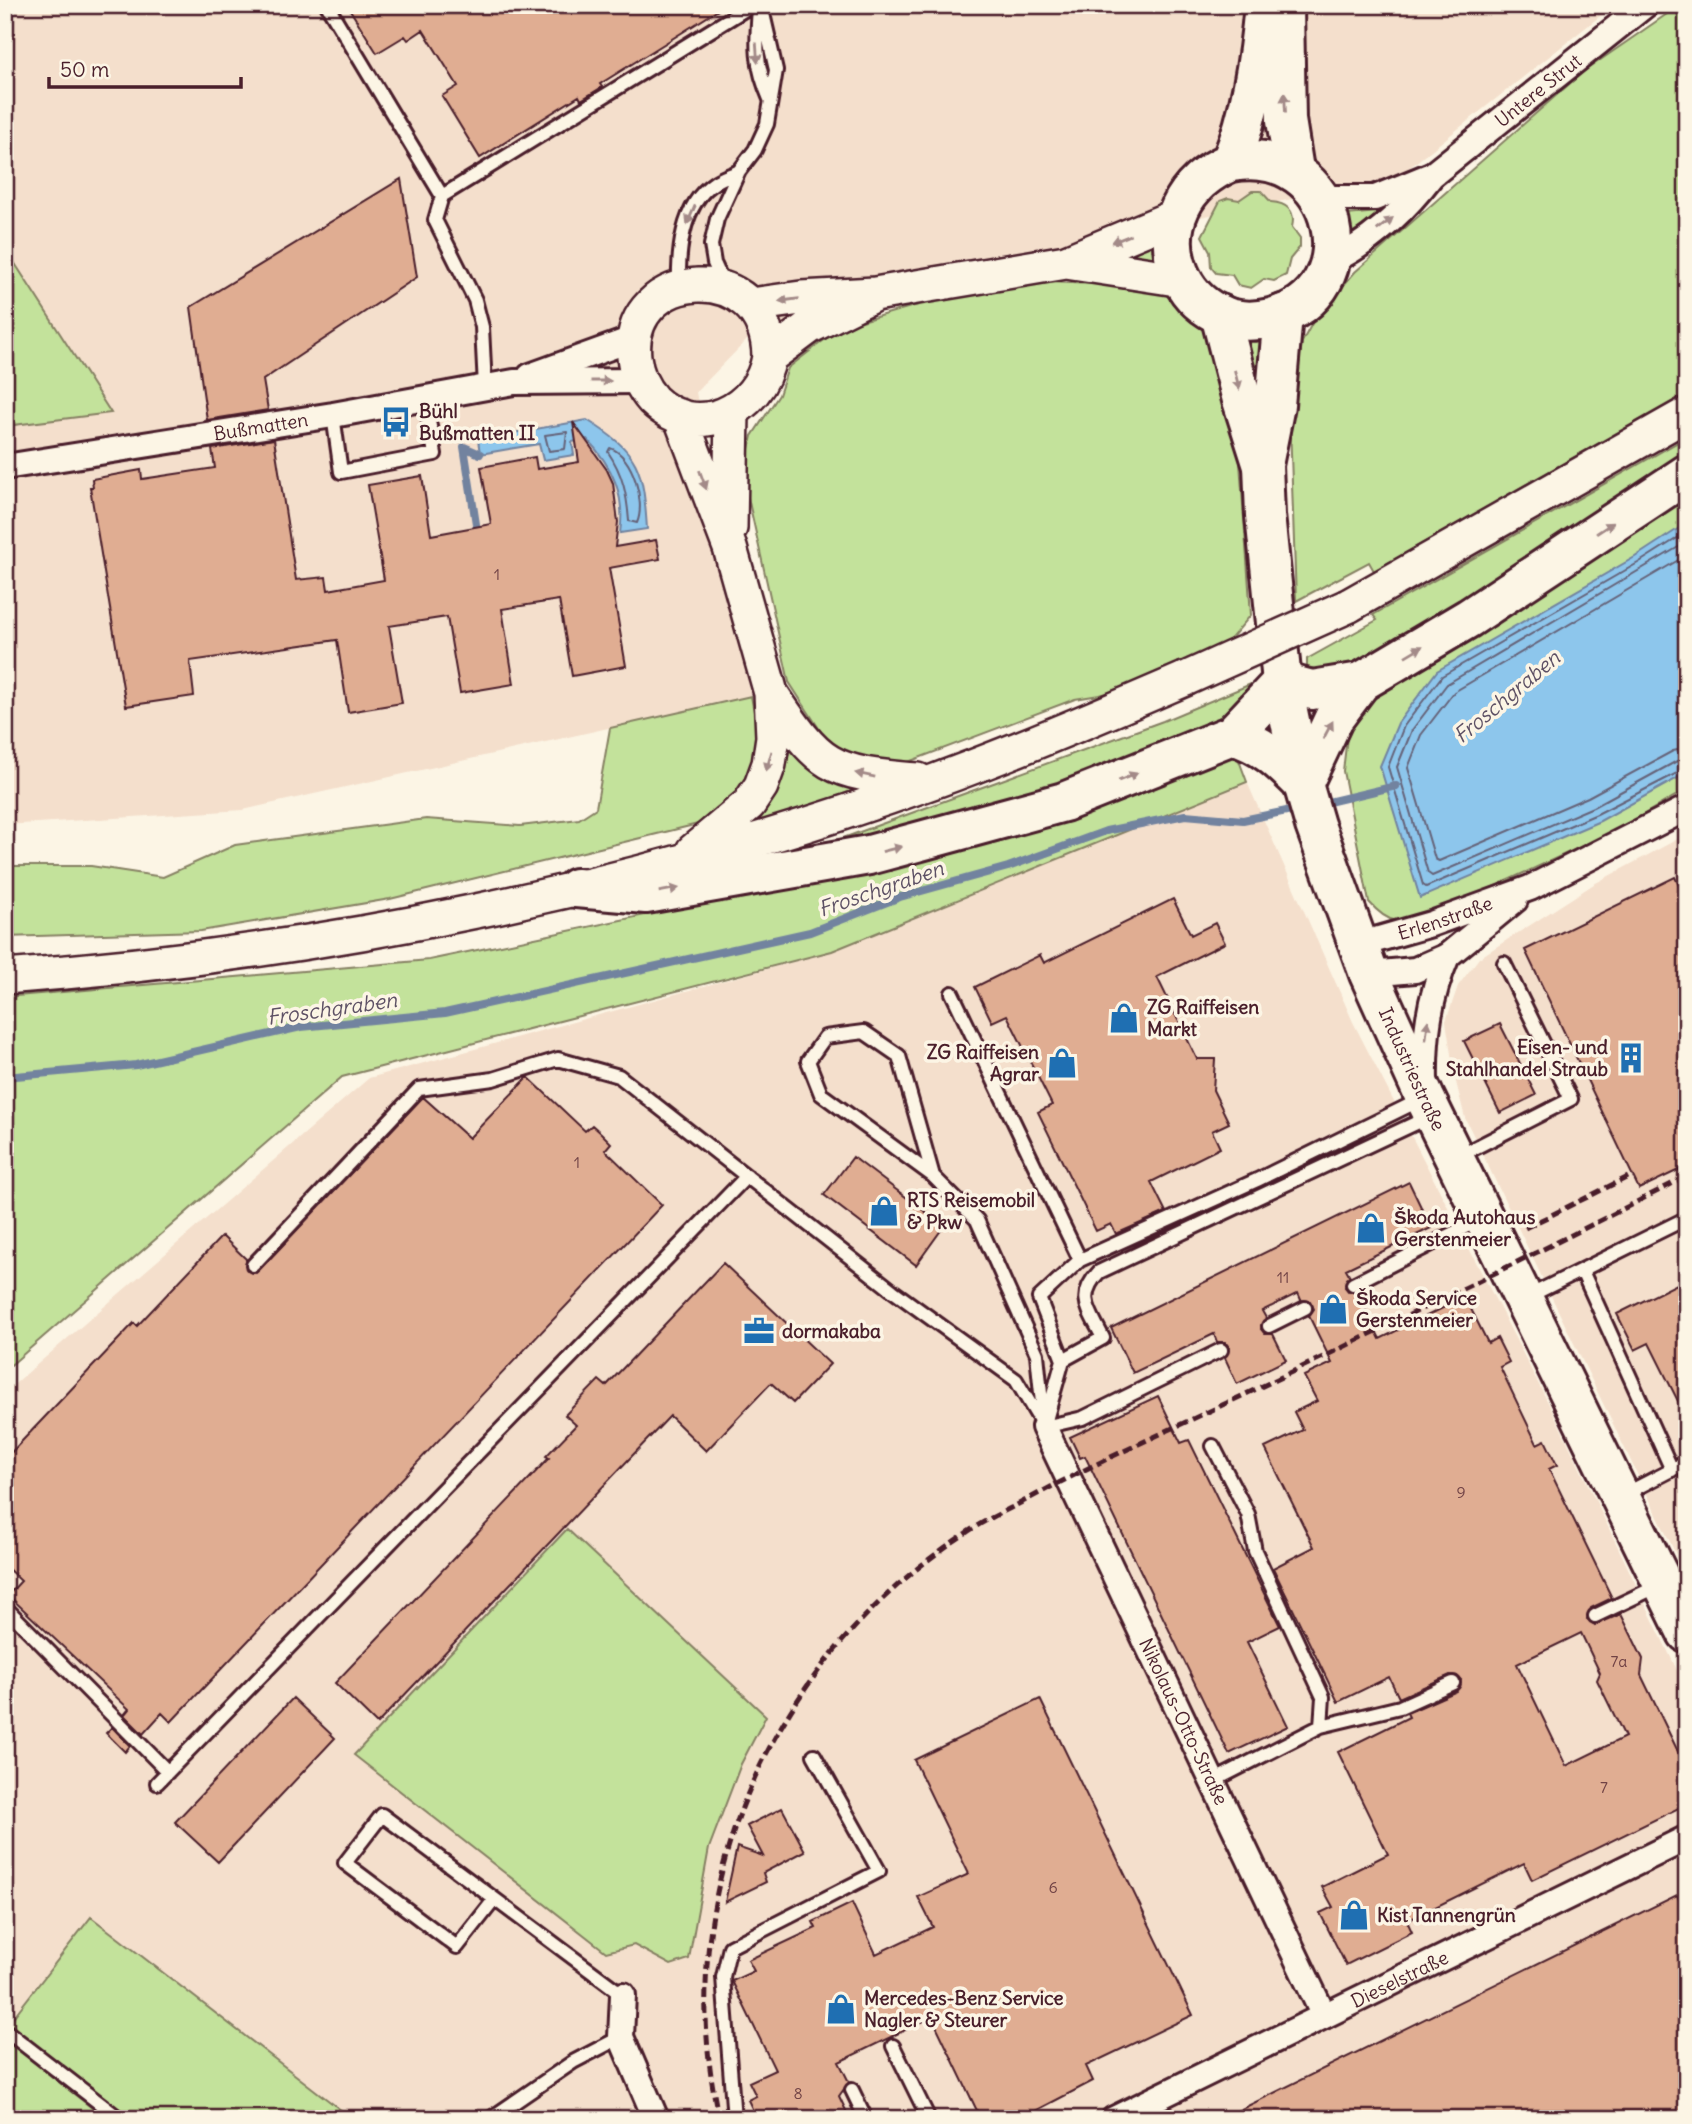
<svg xmlns="http://www.w3.org/2000/svg" width="1692" height="2124" viewBox="0 0 1692 2124" font-family="Delius,sans-serif">
<style>
.built{fill:#f4dfcc}
.green{fill:#c3e29b;stroke:#868063;stroke-width:2}
.water{fill:#8dc6ec;stroke:#72839f;stroke-width:2}
.lines{fill:none;stroke-linecap:round;stroke-linejoin:round}
.shore{stroke:#656278;stroke-width:2}
.stream{stroke:#72839f;stroke-width:8}
.building{fill:#e0ad92;stroke:#4a1f2b;stroke-width:2;fill-rule:evenodd}
.lane-casing{stroke:#4a1f2b;stroke-width:18}
.street-casing{stroke:#4a1f2b;stroke-width:30}
.secondary-casing{stroke:#4a1f2b;stroke-width:38}
.primary-casing{stroke:#4a1f2b;stroke-width:44}
.lane{stroke:#fcf5e5;stroke-width:12}
.street{stroke:#fcf5e5;stroke-width:24}
.secondary{stroke:#fcf5e5;stroke-width:33}
.primary{stroke:#fcf5e5;stroke-width:38}
.rail{stroke:#4a1f2b;stroke-width:5;stroke-dasharray:10 5;stroke-linecap:butt}
.secondary-bridge-casing{stroke:#4a1f2b;stroke-width:38;stroke-linecap:butt}
.secondary-bridge{stroke:#fcf5e5;stroke-width:33}
.oneway{fill:#a38a88}
.labels{text-anchor:middle;stroke-width:7;stroke-linejoin:round;paint-order:stroke}
.number-label{font-size:16px;fill:#704245}
.street-label{font-size:19px;fill:#4a1f2b;stroke:#fcf5e5}
.poi-label{font-size:19px;font-weight:bold;fill:#4a1f2b;stroke:#fcf5e5;text-anchor:start}
.water-label{font-size:21px;font-style:italic;fill:#5e5165;stroke:#fcf5e5}
</style>
<rect width="100%" height="100%" fill="#fcf5e5"/>
<filter id="ink" filterUnits="userSpaceOnUse"><feTurbulence type="fractalNoise" baseFrequency=".0143" numOctaves="2"/><feDisplacementMap in="SourceGraphic" scale="14" xChannelSelector="R" yChannelSelector="G"/><feConvolveMatrix kernelMatrix="1 2 1 2 8 2 1 2 1" color-interpolation-filters="sRGB"/></filter>
<g filter="url(#ink)">
<path class="built" d="M5 5H1614L1395 179 944 267 750 337 696 392 751 696 243 810 5 825V426L111 412 5 248Z
M1247 782 1353 1022 1554 1414 1687 1691V2119H5V1384L10 1388 369 1078 832 951Z
M1687 834V1577L1465 1118 1454 1074 1446 1021 1458 986 1479 958 1594 884Z"/>
<path class="green" d="M1680 5H1687V393L1374 571 1369 562 1296 601 1290 424 1302 342 1315 318 1355 272 1583 72Z
M1252 191H1261L1271 202C1287 203 1296 211 1292 227L1300 238V247L1290 259 1286 275 1274 281 1264 279 1251 288 1238 285 1232 275 1216 273 1211 267 1210 251 1202 236 1220 201 1228 198 1239 200Z
M1379 212 1381 214 1349 238 1346 215Z
M1154 240 1156 259 1110 252Z
M5 248 111 413 5 426Z
M1048 282 1140 286 1161 290 1204 325 1238 435 1251 615 1228 642 1136 689 1075 699 908 762H864L829 744 789 682 743 475 752 436 779 395 788 368 841 327 949 296Z
M1264 335 1261 402 1238 336Z
M1687 437V457L1363 674 1307 670V659L1377 620 1373 615Z
M1687 489V789L1615 831 1430 916C1400 923 1390 926 1369 902L1343 771 1347 737 1363 706 1409 672Z
M1258 681 1236 725 987 814 764 867 1163 721Z
M751 696 758 733 751 767 732 802 698 824 390 899 201 931 5 937V866H91L163 877 235 845 426 819 520 826 579 819 596 808 610 728Z
M784 726 863 787 742 830C776 794 791 778 784 726Z
M1237 755 1247 782 832 951 342 1077 11 1365 5 1360V997L429 960 933 855Z
M567 1529 766 1716 741 1764 709 1848 689 1959 671 1965 634 1945 606 1952 354 1755Z
M91 1917 346 2114 341 2119H131L8 2024Z
M5 2040 106 2119H5Z"/>
<path class="water" d="M587 420C640 453 643 468 647 529L620 533C626 495 612 466 587 439L572 442 574 455 543 460 539 444 480 454 478 439Z
M1687 523V773L1600 821 1420 898 1380 766 1398 723 1437 671 1635 557Z"/>
<g class="lines">
<path class="shore" d="M567 432 565 449 549 451 545 435Z
M610 448C633 455 646 503 637 523L629 521C627 495 623 474 608 452Z
M1687 532 1638 563 1442 676 1404 726 1388 767 1423 885 1426 887 1597 814 1687 768
M1687 542 1447 684 1412 730 1397 767 1428 873 1432 876 1593 807 1677 761 1687 759
M1687 555 1454 692 1421 735 1408 768 1435 859 1439 861 1588 797 1673 751 1687 748"/>
<path class="stream" d="M476 524 464 447 480 454
M1320 804 1396 786
M5 1077 136 1065 301 1027 445 1013 810 932 900 897 1008 867 1106 831 1185 815 1243 820 1301 808"/>
</g>
<path class="building" d="M347 5H726L600 84 602 87 581 100 579 96 480 158 442 96 458 86 423 30 408 40 405 36 377 53Z
M401 179 417 277 263 380 268 410 207 420 191 307Z
M573 422 607 470 613 483 618 522 615 547 656 540 660 559 609 568 626 666 572 676 559 600 502 609 514 684 460 693 447 617 389 626 402 703 348 712 337 640 190 661 194 696 126 706 90 487H93L92 479 141 470 142 479 215 468 212 449 274 439 296 580 326 577 328 590 384 580 368 485 422 476 431 535 491 524 481 467 535 457 537 469 579 462Z
M1675 877 1687 902V1166L1639 1189 1525 950Z
M1173 899 1191 935 1215 923 1225 943 1157 977 1197 1059H1215L1213 1090 1229 1123 1212 1131 1220 1148 1151 1182 1166 1212 1116 1234 1111 1224 1096 1231 1038 1112 1052 1105 1007 1015 992 1022 975 987 1040 955 1044 963Z
M1500 1024 1536 1095 1500 1113 1464 1041Z
M528 1077 585 1131 592 1125 601 1133 611 1143 605 1150 662 1205 171 1722 162 1713 143 1734 124 1715 129 1709 8 1595 21 1581 5 1566V1459L134 1323 137 1326 222 1236 246 1259 247 1271 256 1273 423 1097 469 1138Z
M853 1157 944 1226 916 1265 824 1195Z
M1409 1182 1431 1228 1346 1269 1350 1276 1345 1287 1349 1292H1357L1380 1339 1465 1297 1488 1343 1497 1338 1509 1362 1500 1367 1537 1444 1545 1440 1557 1465 1549 1469 1612 1598 1591 1608 1587 1619 1595 1625 1621 1614 1643 1659 1641 1675 1687 1770V1804L1532 1880 1524 1863 1407 1921 1412 1932 1346 1965 1320 1913 1333 1907 1322 1887 1388 1854 1338 1752 1409 1717 1407 1713 1457 1691 1461 1680 1457 1676 1450 1675 1399 1698 1389 1677 1338 1702 1273 1568 1314 1547 1265 1448 1303 1430 1294 1412 1317 1401 1304 1376 1332 1363 1309 1316 1314 1309 1310 1301 1301 1300 1298 1293 1262 1311 1266 1318 1261 1329 1265 1334H1273L1286 1360 1237 1384 1225 1358 1229 1347 1225 1342H1217L1214 1334 1133 1373 1111 1328ZM1581 1633 1600 1673 1597 1680 1625 1737 1566 1766 1517 1664Z
M723 1263 830 1364 793 1403 771 1383 706 1451 670 1416 377 1724 335 1683 549 1458 546 1456 576 1425 565 1415 599 1380 606 1386Z
M1687 1279V1419L1649 1343 1635 1350 1617 1314Z
M1158 1396 1181 1443 1189 1440 1280 1626 1247 1642 1288 1726 1229 1754 1085 1456 1080 1458 1070 1437Z
M293 1698 335 1738 218 1862 175 1822Z
M1040 1699 1193 2015 1086 2066 1093 2081 1020 2119H981L932 2017 839 2062 849 2082 839 2096 850 2119H757L748 2100 756 2096 749 2082 775 2070 732 1981 754 1971 748 1960 816 1928 813 1922 852 1903 876 1954 933 1927 918 1897 969 1874 914 1760Z
M112 1727 130 1746 125 1752 106 1733Z
M782 1808 805 1851 763 1873 766 1882 725 1902 737 1847 763 1856 747 1826Z
M1677 1895 1687 1914V2119H1221Z"/>
<g class="lines">
<g class="lane-casing">
<path id="lane" d="M327 5 442 196 752 5
M759 9C756 46 755 65 770 99
M442 196 435 220 475 300 482 327 485 387
M724 285 714 263 711 245 717 219 739 171 755 150 767 124 776 70 761 5
M679 288C678 253 681 205 714 183 721 178 731 175 739 171
M333 415 341 472 435 454 425 399
M952 993 1080 1260
M1459 1156 1571 1099 1504 963
M933 1176 821 1094 808 1061 825 1037 864 1032 899 1056 933 1176 977 1220 1037 1354 1044 1423
M253 1265 419 1089 493 1079 558 1059 619 1076 893 1291 1016 1380 1044 1427
M1582 1271 1672 1470
M1353 1284 1481 1219
M1527 1297 1687 1218
M1269 1326 1305 1308
M1063 1360 1103 1338C1090 1311 1075 1297 1099 1272L1431 1116
M1046 1420 1063 1360 1039 1298 1080 1260 1257 1180 1422 1099
M1044 1427 1083 1418 1221 1350
M1213 1446 1248 1514 1255 1551 1323 1697 1321 1726 1213 1781
M1625 1494 1687 1462
M5 1607 168 1772
M1595 1616 1658 1586
M1321 1726 1400 1707 1453 1683
M157 1783 747 1176
M494 1900 457 1947 345 1863 382 1815 623 1995
M5 2030 120 2119
M893 2046 929 2119
M852 2090 866 2119
M490 2119 573 2062 621 2037
M734 2119 723 1977 730 1947 879 1871 814 1755"/>
</g>
<g class="street-casing">
<g id="street">
<path d="M1322 198H1375L1431 175"/>
<path id="s1" d="M1330 262C1370 243 1405 210 1432 175L1645 5"/>
<path d="M530 376 635 338"/>
<path id="s2" d="M5 467 333 415 514 382 640 381"/>
<path id="s3" d="M1358 945 1431 924 1530 888 1687 808"/>
<path d="M1369 974 1415 970 1447 956 1515 900"/>
<path d="M1425 1083C1424 1038 1429 998 1447 956"/>
<path id="s4" d="M1044 1427 1324 2016"/>
<path d="M623 1995 621 2037 656 2119"/>
<path id="s5" d="M1114 2119 1687 1838"/>
</g>
</g>
<g class="secondary-casing">
<path id="secondary" d="M1066 262 1183 280
M751 305 801 298 875 294 1066 262 1176 216
M769 357C768 256 625 266 634 357 636 373 642 388 653 400 696 442 760 411 769 357L809 327 875 294
M680 416 730 548 771 693 773 737 769 764 761 786 749 804 693 851
M730 528 732 412
M1348 606 1687 414
M771 693C820 767 828 773 918 780
M5 977C321 954 637 889 935 781 1020 750 1102 715 1185 679"/>
</g>
<g class="primary-casing">
<g id="primary">
<path d="M1284 8 1286 120 1294 170"/>
<path d="M1231 162C1340 142 1372 294 1271 318 1175 341 1128 205 1231 162 1251 113 1259 58 1264 5"/>
<path d="M1220 314 1242 400 1262 463"/>
<path id="s6" d="M1283 314 1275 405 1263 465 1265 515 1282 682 1303 784 1315 825 1369 974 1425 1098 1687 1633"/>
<path d="M1282 682 1312 690 1361 682 1469 618 1687 474"/>
<path d="M1232 735C1263 744 1281 762 1303 784"/>
<path d="M1303 784 1334 718 1361 682"/>
<path d="M576 888 646 894 869 855 1064 802 1232 735 1282 682"/>
</g>
</g>
<use href="#lane" class="lane"/>
<use href="#street" class="street"/>
<use href="#secondary" class="secondary"/>
<use href="#primary" class="primary"/>
<path class="rail" d="M1525 1228 1632 1175
M719 2119C667 1890 772 1660 966 1533 986 1519 1010 1509 1032 1497 1110 1455 1193 1420 1273 1381 1412 1314 1550 1247 1687 1176"/>
<g class="secondary-bridge-casing">
<path id="secondary-bridge" d="M1185 679 1348 606"/>
</g>
<use href="#secondary-bridge" class="secondary-bridge"/>
</g>
<defs><path id="oneway-solid" d="M-6-.8H1V-3.2L6.5 0L1 3.2V.8H-6Z" transform="scale(1.75)"/></defs>
<g class="oneway">
<use href="#oneway-solid" transform="translate(757 53) rotate(86)"/>
<use href="#oneway-solid" transform="translate(1285 103) rotate(-93)"/>
<use href="#oneway-solid" transform="translate(691 215) rotate(114)"/>
<use href="#oneway-solid" transform="translate(1385 224) rotate(-38)"/>
<use href="#oneway-solid" transform="translate(1121 239) rotate(158)"/>
<use href="#oneway-solid" transform="translate(789 300) rotate(172)"/>
<use href="#oneway-solid" transform="translate(1237 380) rotate(76)"/>
<use href="#oneway-solid" transform="translate(601 381)"/>
<use href="#oneway-solid" transform="translate(703 480) rotate(70)"/>
<use href="#oneway-solid" transform="translate(1605 528) rotate(-33)"/>
<use href="#oneway-solid" transform="translate(1414 651) rotate(-31)"/>
<use href="#oneway-solid" transform="translate(1328 730) rotate(-62)"/>
<use href="#oneway-solid" transform="translate(769 761) rotate(106)"/>
<use href="#oneway-solid" transform="translate(865 775) rotate(-168)"/>
<use href="#oneway-solid" transform="translate(1128 777) rotate(-22)"/>
<use href="#oneway-solid" transform="translate(892 849) rotate(-15)"/>
<use href="#oneway-solid" transform="translate(669 890) rotate(-10)"/>
<use href="#oneway-solid" transform="translate(1427 1030) rotate(-83)"/>
</g>
</g>
<defs>
<g id="bus-bare" transform="scale(2.415)"><path d="M-5-6H5V4H4V6H2V4H-2V6H-4V4H-5ZM-3.5-4V0h7V-4ZM-3.5 1.2v1.5H-2V1.2ZM2 1.2v1.5H3.5V1.2Z" fill="#1f6fb2" stroke="#fcf5e5" stroke-width="2.5" paint-order="stroke"/></g>
<g id="shop-bare" transform="scale(2.415)"><path d="M-5-2.5h2.3a2.7 3.5 0 0 1 5.4 0H5L5.5 6h-11ZM-1.5-2.5h3a1.5 2.3 0 0 0-3 0Z" fill="#1f6fb2" stroke="#fcf5e5" stroke-width="2.5" paint-order="stroke"/></g>
<g id="building-bare" transform="scale(2.415)"><path d="M-4-6H4V6H1V3H-1V6H-4ZM-2.5-4.3h1.7v1.8h-1.7ZM.8-4.3h1.7v1.8H.8ZM-2.5-1h1.7V.8h-1.7ZM.8-1h1.7V.8H.8Z" fill="#1f6fb2" stroke="#fcf5e5" stroke-width="2.5" paint-order="stroke"/></g>
<g id="office-bare" transform="scale(2.415)"><path d="M-6-3h4V-5.5h4V-3h4V5H-6ZM-1-4.5V-3h2v-1.5ZM-6 0V1H6V0Z" fill="#1f6fb2" stroke="#fcf5e5" stroke-width="2.5" paint-order="stroke"/></g>
</defs>
<g fill-rule="evenodd">
<use href="#bus-bare" x="396" y="422"/>
<use href="#shop-bare" x="1124" y="1018"/>
<use href="#building-bare" x="1631" y="1058"/>
<use href="#shop-bare" x="1062" y="1063"/>
<use href="#shop-bare" x="884" y="1211"/>
<use href="#shop-bare" x="1371" y="1228"/>
<use href="#shop-bare" x="1333" y="1309"/>
<use href="#office-bare" x="759" y="1331"/>
<use href="#shop-bare" x="1354" y="1915"/>
<use href="#shop-bare" x="841" y="2009"/>
</g>
<g class="labels">
<g class="number-label">
<text x="497" y="580">1</text>
<text x="577" y="1168">1</text>
<text x="1283" y="1283">11</text>
<text x="1461" y="1498">9</text>
<text x="1619" y="1667">7a</text>
<text x="1604" y="1793">7</text>
<text x="1053" y="1893">6</text>
<text x="798" y="2099">8</text>
</g>
<g class="street-label">
<text dy="7" stroke="none"><textPath href="#s1" startOffset="271">Untere Strut</textPath></text>
<text dy="7" stroke="none"><textPath href="#s2" startOffset="259">Bußmatten</textPath></text>
<text dy="7" stroke="none"><textPath href="#s3" startOffset="91">Erlenstraße</textPath></text>
<text dy="7" stroke="none"><textPath href="#s6" startOffset="780">Industriestraße</textPath></text>
<text dy="7" stroke="none"><textPath href="#s4" startOffset="326">Nikolaus-Otto-Straße</textPath></text>
<text dy="7" stroke="none"><textPath href="#s5" startOffset="318">Dieselstraße</textPath></text>
</g>
<g class="poi-label">
<text x="419" y="418">Bühl<tspan x="419" dy="22">Bußmatten II</tspan></text>
<text x="1147" y="1014">ZG Raiffeisen<tspan x="1147" dy="22">Markt</tspan></text>
<text x="1608" y="1054" text-anchor="end">Eisen- und<tspan x="1608" dy="22">Stahlhandel Straub</tspan></text>
<text x="1039" y="1059" text-anchor="end">ZG Raiffeisen<tspan x="1039" dy="22">Agrar</tspan></text>
<text x="907" y="1207">RTS Reisemobil<tspan x="907" dy="22">&amp; Pkw</tspan></text>
<text x="1394" y="1224">Škoda Autohaus<tspan x="1394" dy="22">Gerstenmeier</tspan></text>
<text x="1356" y="1305">Škoda Service<tspan x="1356" dy="22">Gerstenmeier</tspan></text>
<text x="782" y="1338">dormakaba</text>
<text x="1377" y="1922">Kist Tannengrün</text>
<text x="864" y="2005">Mercedes-Benz Service<tspan x="864" dy="22">Nagler &amp; Steurer</tspan></text>
</g>
<g class="water-label">
<text transform="translate(1507 697) rotate(-40)" y="7">Froschgraben</text>
<text transform="translate(881 889) rotate(-19)" y="7">Froschgraben</text>
<text transform="translate(332 1009) rotate(-8)" y="7">Froschgraben</text>
</g>
</g>
<rect width="1692" height="2124" fill="none" stroke="#fcf5e5" stroke-width="28"/>
<rect x="14" y="14" width="1664" height="2096" fill="none" stroke="#4a1f2b" stroke-width="2.5" filter="url(#ink)"/>
<path d="M49 77v10h192v-10" fill="none" stroke="#4a1f2b" stroke-width="3.5"/>
<text x="60" y="77" font-size="21" fill="#4a1f2b" stroke="#fcf5e5" stroke-width="5" paint-order="stroke">50 m</text>
</svg>
